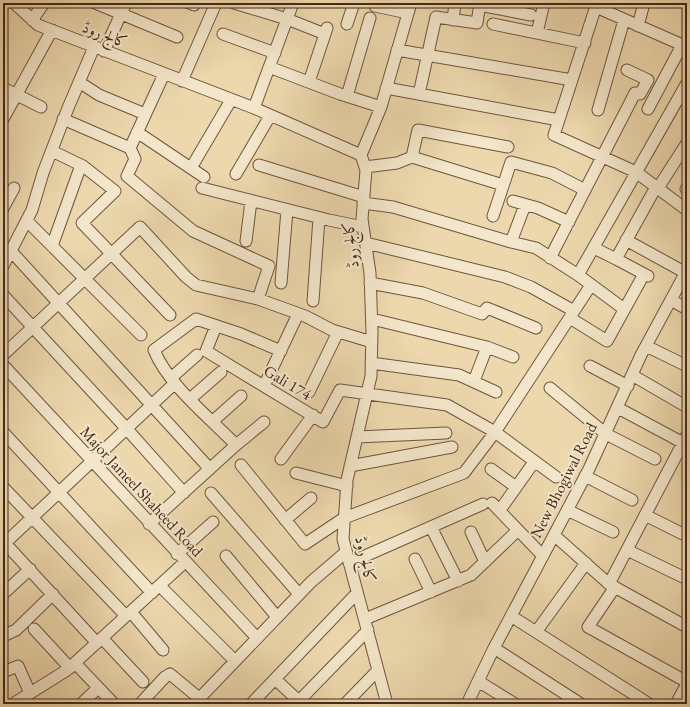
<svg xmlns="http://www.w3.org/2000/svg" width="690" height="707" viewBox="0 0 690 707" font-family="'EB Garamond',Amiri,serif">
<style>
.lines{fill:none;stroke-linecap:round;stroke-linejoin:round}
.minor-casing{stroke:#6e5440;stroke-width:13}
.minor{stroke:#f3e6ca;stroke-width:11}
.labels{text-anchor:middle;stroke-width:4;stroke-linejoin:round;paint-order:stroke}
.street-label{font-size:16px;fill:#44281b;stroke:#f3e6ca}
</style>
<rect width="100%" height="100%" fill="#edd8ad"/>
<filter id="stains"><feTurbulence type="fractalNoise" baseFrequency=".005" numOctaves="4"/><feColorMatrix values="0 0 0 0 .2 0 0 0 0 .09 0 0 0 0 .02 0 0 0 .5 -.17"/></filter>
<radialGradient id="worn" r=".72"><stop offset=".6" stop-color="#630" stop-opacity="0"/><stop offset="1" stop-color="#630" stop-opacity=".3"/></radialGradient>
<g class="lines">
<g class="minor-casing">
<path id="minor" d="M14 3 38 25 254 108 361 155 366 170 362 219 370 273 372 332 371 376 347 480 343 539 387 704
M95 3 177 37
M189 3 194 5
M234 3 287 19 325 34
M597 3 554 135 636 172 687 210
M479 5 531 15
M375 6 408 13
M596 7 687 47
M32 20 44 3
M453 20 455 3
M347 24 354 3
M493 24 585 43
M638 26 644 3
M537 33 544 3
M223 34 275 53
M397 50 572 80
M104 51 126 3
M269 67 340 94 381 107 411 3
M182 81 216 3
M79 82 99 95 145 114
M309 82 327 28
M3 88 41 107
M386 88 559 120
M419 94 436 17 477 23 480 3
M347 96 370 18
M254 108 293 3
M648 109 682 45
M598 110 624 20
M3 119 52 30
M63 119 130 148 135 159 127 176 193 231 269 266 258 299
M137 132 204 177
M130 148 164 74
M52 151 83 166 115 191 82 223 170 315
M361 155 381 107
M412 157 503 185
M259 165 364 197
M365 167 397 163 412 157 418 130 508 147
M191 168 231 100
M236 174 270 116
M202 188 329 220 363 227
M658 188 687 143
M686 189 687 188
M513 201 538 208 569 222
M363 203 393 207 511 242 525 205
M3 208 14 188
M493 216 511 162 552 173 585 190
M27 221 141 335
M626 240 686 273
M246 241 251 201
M511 242 536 248 578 275 624 309
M366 243 505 277 531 287 574 311
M52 246 81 165
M594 248 616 259 656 187
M10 250 210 469
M550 258 635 93 640 94 648 80 627 70
M616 259 648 276
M3 266 32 210 43 173 68 108 94 47
M578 275 687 83
M281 283 287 210
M370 283 423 293 482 314 487 308 536 328
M3 295 126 428 184 493
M671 300 687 309
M313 301 319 218
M570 318 607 341 644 274
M372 319 487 347 513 357
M216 326 206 351 323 422 340 390 447 405 495 432 556 477
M646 346 687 366
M3 355 140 227 186 277 196 285 258 299 305 316 332 330 372 342
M371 363 459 375 496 392
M3 365 257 638
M590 366 628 386
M632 375 687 407
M171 378 197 355
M474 381 487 347
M264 386 298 314
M550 388 606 434 655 459
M309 392 338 332
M190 399 221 372
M618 408 687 445
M213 421 241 396
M3 432 152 593
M357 437 446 433
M236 445 264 422
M281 459 313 415
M241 465 305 544 344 518 464 473 495 432 591 285
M350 466 452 447
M491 469 516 487
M296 473 347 486
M585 476 632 500
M3 487 126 616
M211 493 299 594
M492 503 543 556
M500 510 534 462
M567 510 613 532
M645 515 687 536
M285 520 311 498
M149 524 236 445C210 418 168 385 154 350L196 319 241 334 281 351
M431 527 458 581
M471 532 485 562
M554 535 609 584 687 627
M3 541 97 643
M3 545 175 383
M627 550 687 579
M177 554 213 522
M226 556 277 617
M415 559 431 592
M349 563 483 504
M609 584 687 435
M615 587 588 627 687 682
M162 588 235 661
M3 594 30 569
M131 612 163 650
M511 616 649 704
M365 619 471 575 518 530
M34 629 70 668
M536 632 586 563
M3 636 16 630 53 594
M102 638 143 682
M494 648 581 704
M75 663 114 704
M3 672 18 666 30 693
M275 679 302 704
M478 681 515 704
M13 704 67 670 185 562
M81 704 98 688
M140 704 165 677 170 674 199 698
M194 704 311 582 346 552
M251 704 357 593
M296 704 368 630
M345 704 378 670
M467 704 494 648 589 469 641 355 687 270
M676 704 687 684"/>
</g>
<use href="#minor" class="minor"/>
</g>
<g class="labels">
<g class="street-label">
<text transform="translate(105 34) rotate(21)" y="6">کالج روڈ</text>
<text transform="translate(350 245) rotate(-97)" y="6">کالج روڈ</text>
<text transform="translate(288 382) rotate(31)" y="6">Gali 174</text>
<text transform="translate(563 480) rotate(-63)" y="6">New Bhogiwal Road</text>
<text transform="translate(142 491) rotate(47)" y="6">Major Jameel Shaheed Road</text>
<text transform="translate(366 559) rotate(77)" y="6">کالج روڈ</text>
</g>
</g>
<rect width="690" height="707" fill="none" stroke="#edd8ad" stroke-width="16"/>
<rect x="4" y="4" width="682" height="699" fill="none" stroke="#44281b" stroke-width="2"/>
<rect x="8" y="8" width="674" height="691" fill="none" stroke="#44281b"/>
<rect width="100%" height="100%" filter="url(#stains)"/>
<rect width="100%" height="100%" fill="url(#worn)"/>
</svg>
